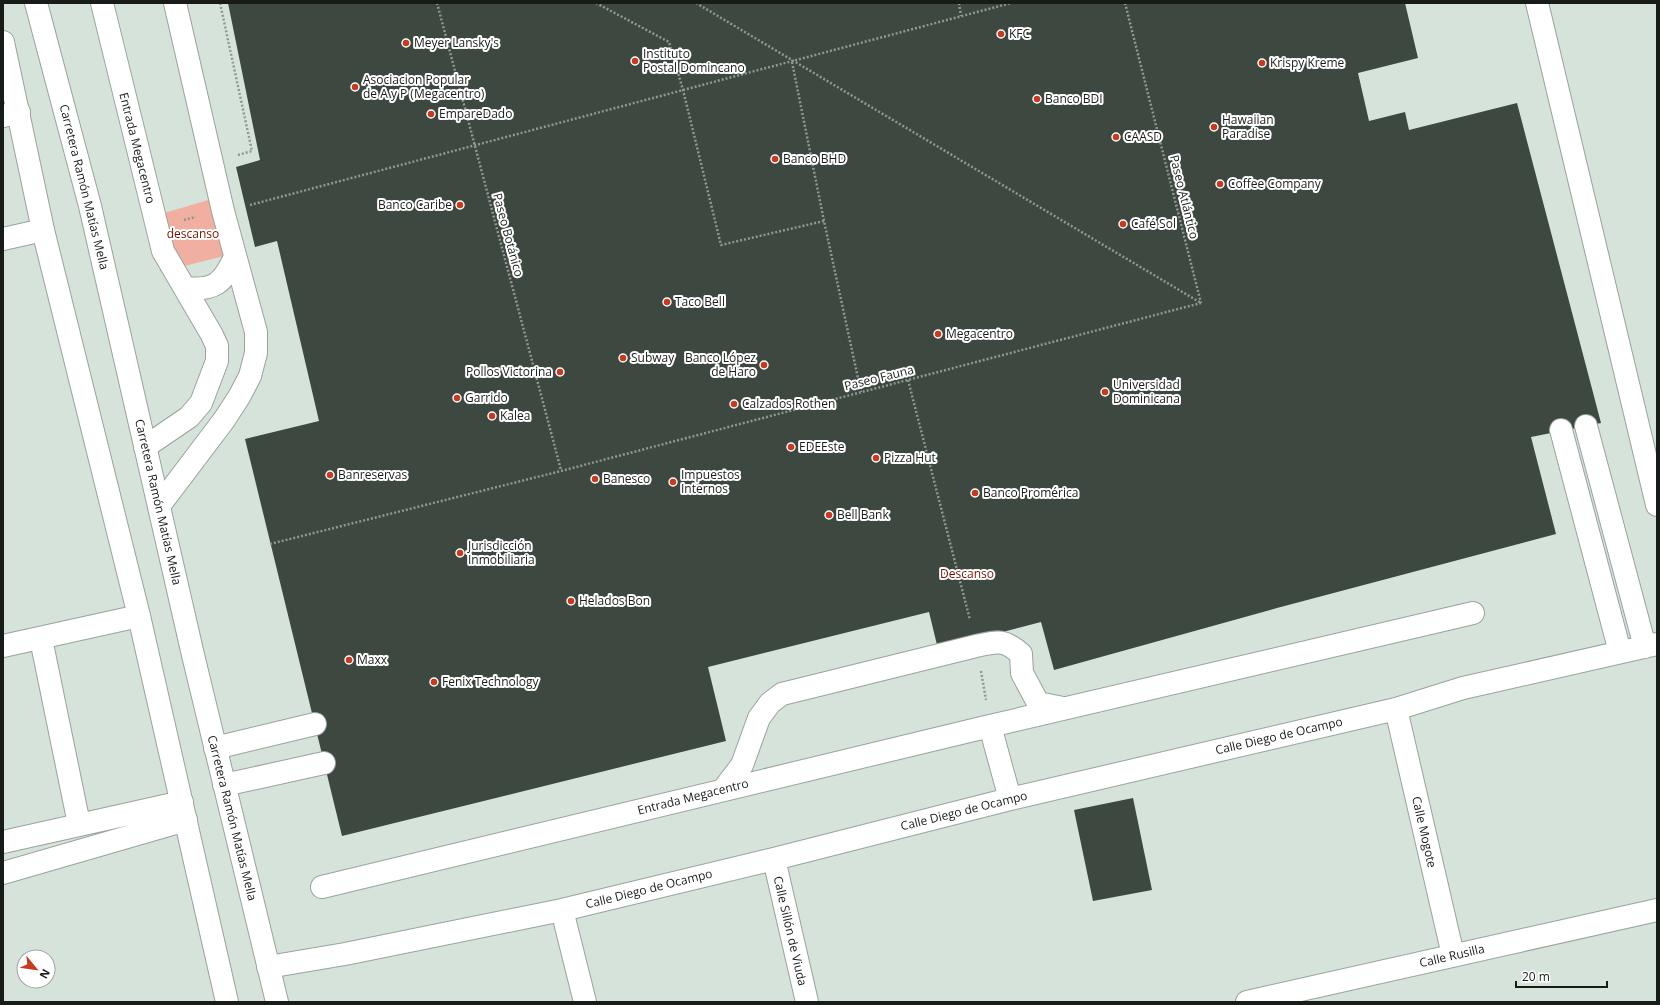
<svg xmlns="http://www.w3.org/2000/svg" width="1660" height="1005" viewBox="0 0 1660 1005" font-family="'Open Sans',sans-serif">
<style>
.green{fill:#f0afa0}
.building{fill:#3d4840}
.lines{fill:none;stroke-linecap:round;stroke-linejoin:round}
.minor-casing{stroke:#98a49b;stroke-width:24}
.major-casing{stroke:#98a49b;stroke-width:24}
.path{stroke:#8f9892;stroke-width:2.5;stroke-dasharray:2 2;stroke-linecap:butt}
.minor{stroke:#fff;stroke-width:22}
.major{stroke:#fff;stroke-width:22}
.poi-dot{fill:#c63b20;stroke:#fff;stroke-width:1.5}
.labels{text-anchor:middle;stroke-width:4;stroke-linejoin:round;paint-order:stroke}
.poi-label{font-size:12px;fill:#181c19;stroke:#fff;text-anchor:start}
.street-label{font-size:12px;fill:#181c19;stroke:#fff}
.park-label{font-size:12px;fill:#771200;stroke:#fff}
</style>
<rect width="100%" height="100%" fill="#d6e3da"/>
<path class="green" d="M215 198 228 255 161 272 144 219Z"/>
<path class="building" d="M228 3H1405L1418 58 1358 73 1369 121 1405 112 1409 130 1517 103 1601 423 1531 437 1556 534 1277 608 1054 670 1041 622 938 649 929 612 708 667 726 741 342 836 245 439 319 421 277 241 255 247 236 167 260 160Z
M1133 798 1152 890 1093 901 1074 810Z"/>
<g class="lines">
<g class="minor-casing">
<path id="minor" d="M102 3 163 251 212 335 217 346V361L201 403 189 417 145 447
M1537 3 1657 505
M3 116 19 112
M3 239 43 230
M185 288C215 291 223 283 235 257
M1586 426 1645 647
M1561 430 1620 652
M159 506 224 420 239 397 250 376 256 353V332L223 211 175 3
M41 639 79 824
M3 646 139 616
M1396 709 1453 955
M990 726 1473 613
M215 748 315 724
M224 785 324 763
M723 790 742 765 759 718 770 703 782 694 976 646C998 641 1004 639 1021 654L1022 673 1038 703 1063 708
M3 842 182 802
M774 859 807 1002
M3 873 186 820
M322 887 990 726 1010 799
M562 910 585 1002
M268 967 345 954 562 910 774 859 1010 799 1396 709 1463 688 1657 644
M1247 1002 1657 910"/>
</g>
<g class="major-casing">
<path id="major" d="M36 3 90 206 193 655 277 1002
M3 42 43 230 139 616 227 1002"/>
</g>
<path class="path" d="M220 3 252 151 238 155
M437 3 561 470
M596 3 669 42 683 90 721 245 824 221
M696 3 1201 303
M959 3 961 16
M1125 3 1201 303
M792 62 824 221 861 392
M250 205 1011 3
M184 220 196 217
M908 380 970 620
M270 544 561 471 1201 303
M981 671 986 700"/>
<use href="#minor" class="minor"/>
<use href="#major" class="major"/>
</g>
<g class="poi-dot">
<circle cx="1001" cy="34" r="4"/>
<circle cx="406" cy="43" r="4"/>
<circle cx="635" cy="61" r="4"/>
<circle cx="1262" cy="63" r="4"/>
<circle cx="355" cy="87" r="4"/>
<circle cx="1037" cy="99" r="4"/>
<circle cx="431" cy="114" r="4"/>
<circle cx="1214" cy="127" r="4"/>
<circle cx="1116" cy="137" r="4"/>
<circle cx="775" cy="159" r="4"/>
<circle cx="1220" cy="184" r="4"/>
<circle cx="460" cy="205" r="4"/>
<circle cx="1123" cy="224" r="4"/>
<circle cx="667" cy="302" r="4"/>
<circle cx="938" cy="334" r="4"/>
<circle cx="623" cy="358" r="4"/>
<circle cx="764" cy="365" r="4"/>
<circle cx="560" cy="372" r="4"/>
<circle cx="1105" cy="392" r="4"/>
<circle cx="457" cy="398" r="4"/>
<circle cx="734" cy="404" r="4"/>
<circle cx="492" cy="416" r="4"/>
<circle cx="791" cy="447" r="4"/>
<circle cx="876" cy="458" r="4"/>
<circle cx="330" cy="475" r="4"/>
<circle cx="595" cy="479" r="4"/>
<circle cx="673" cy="482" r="4"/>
<circle cx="975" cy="493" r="4"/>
<circle cx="829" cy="515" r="4"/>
<circle cx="460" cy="553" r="4"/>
<circle cx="571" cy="601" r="4"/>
<circle cx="349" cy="660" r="4"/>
<circle cx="434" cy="682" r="4"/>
</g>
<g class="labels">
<g class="poi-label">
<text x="1009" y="38">KFC</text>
<text x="414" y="47">Meyer Lansky's</text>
<text x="643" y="58">Instituto<tspan x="643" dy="14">Postal Domincano</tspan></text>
<text x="1270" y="67">Krispy Kreme</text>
<text x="363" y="84">Asociacion Popular<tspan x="363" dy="14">de A y P (Megacentro)</tspan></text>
<text x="1045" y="103">Banco BDI</text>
<text x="439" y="118">EmpareDado</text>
<text x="1222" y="124">Hawaiian<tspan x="1222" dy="14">Paradise</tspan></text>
<text x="1124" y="141">CAASD</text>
<text x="783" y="163">Banco BHD</text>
<text x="1228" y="188">Coffee Company</text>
<text x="452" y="209" text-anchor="end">Banco Caribe</text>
<text x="1131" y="228">Café Sol</text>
<text x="675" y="306">Taco Bell</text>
<text x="946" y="338">Megacentro</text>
<text x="631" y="362">Subway</text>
<text x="756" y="362" text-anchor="end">Banco López<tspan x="756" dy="14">de Haro</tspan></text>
<text x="552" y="376" text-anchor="end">Pollos Victorina</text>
<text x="1113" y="389">Universidad<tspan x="1113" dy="14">Dominicana</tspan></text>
<text x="465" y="402">Garrido</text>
<text x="742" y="408">Calzados Rothen</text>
<text x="500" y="420">Kalea</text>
<text x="799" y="451">EDEEste</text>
<text x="884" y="462">Pizza Hut</text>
<text x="338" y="479">Banreservas</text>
<text x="681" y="479">Impuestos<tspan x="681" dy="14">Internos</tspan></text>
<text x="603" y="483">Banesco</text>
<text x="983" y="497">Banco Promérica</text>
<text x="837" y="519">Bell Bank</text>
<text x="468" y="550">Jurisdicción<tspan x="468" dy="14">Inmobiliaria</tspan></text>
<text x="579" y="605">Helados Bon</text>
<text x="357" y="664">Maxx</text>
<text x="442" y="686">Fenix Technology</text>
</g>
<g class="street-label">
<text transform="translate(137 148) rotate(76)" y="4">Entrada Megacentro</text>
<text transform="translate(84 187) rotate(76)" y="4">Carretera Ramón Matías Mella</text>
<text transform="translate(1184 197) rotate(76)" y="4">Paseo Atlántico</text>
<text transform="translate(508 235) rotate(75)" y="4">Paseo Botánico</text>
<text transform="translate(879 378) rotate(-14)" y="4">Paseo Fauna</text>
<text transform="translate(158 502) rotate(77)" y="4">Carretera Ramón Matías Mella</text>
<text transform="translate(1279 736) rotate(-13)" y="4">Calle Diego de Ocampo</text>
<text transform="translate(693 797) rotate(-14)" y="4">Entrada Megacentro</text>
<text transform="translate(964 811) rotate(-14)" y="4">Calle Diego de Ocampo</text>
<text transform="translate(232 818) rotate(76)" y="4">Carretera Ramón Matías Mella</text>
<text transform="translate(1424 832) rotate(77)" y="4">Calle Mogote</text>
<text transform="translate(649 889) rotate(-14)" y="4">Calle Diego de Ocampo</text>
<text transform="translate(790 931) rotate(77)" y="4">Calle Sillón de Viuda</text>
<text transform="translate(1452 956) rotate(-13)" y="4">Calle Rusilla</text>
</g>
<g class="park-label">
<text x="193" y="238">descanso</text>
<text x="967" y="578">Descanso</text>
</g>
</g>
<rect width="1660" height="1005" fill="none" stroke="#181c19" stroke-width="8"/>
<g transform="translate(36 969) rotate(119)"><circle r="19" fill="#ffffff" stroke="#a3a4a3"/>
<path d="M0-3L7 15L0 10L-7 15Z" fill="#c63b20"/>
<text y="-6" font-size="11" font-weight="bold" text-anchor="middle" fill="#181c19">N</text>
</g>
<path d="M1516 981v6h91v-6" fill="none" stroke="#181c19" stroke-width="2"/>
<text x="1522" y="981" font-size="12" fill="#181c19" stroke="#ffffff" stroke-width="3" paint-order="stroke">20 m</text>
</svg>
